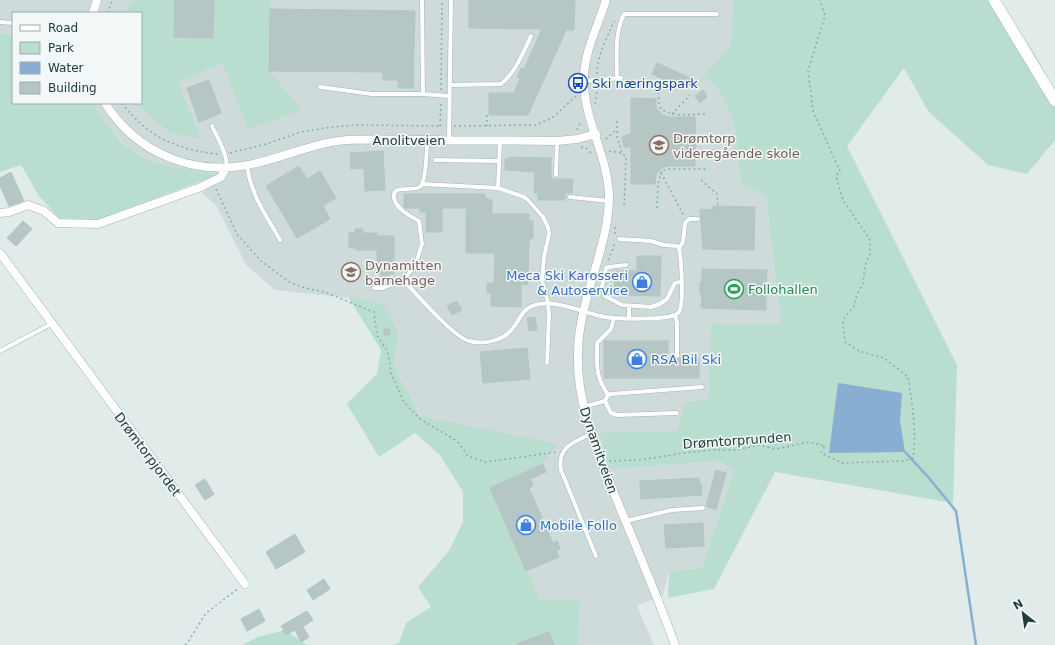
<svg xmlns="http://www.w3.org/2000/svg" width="1055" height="645" viewBox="0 0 1055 645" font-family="'DejaVu Sans',sans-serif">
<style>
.built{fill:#cfdbda}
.green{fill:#b9ddce}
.water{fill:#88afd1}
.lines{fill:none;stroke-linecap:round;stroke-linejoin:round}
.stream{stroke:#88afd1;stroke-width:2.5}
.building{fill:#b6c6c4;stroke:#b3c5c3}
.service-casing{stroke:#a4b3b2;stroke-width:5}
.minor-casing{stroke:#a4b3b2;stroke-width:9}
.secondary-casing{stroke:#9fb7b6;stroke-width:12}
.path{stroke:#81b0b0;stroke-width:1.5;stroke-dasharray:2 3;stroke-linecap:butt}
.service{stroke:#fff;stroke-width:4}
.minor{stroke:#fff;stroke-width:8}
.secondary{stroke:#fff;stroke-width:11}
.labels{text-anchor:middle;stroke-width:3;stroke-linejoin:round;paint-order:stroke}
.transit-label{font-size:13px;fill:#164399;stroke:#f1f8f7;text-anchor:start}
.education-label{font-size:13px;fill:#785e54;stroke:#f1f8f7;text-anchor:start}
.street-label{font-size:13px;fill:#213b3c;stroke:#f1f8f7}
.shop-label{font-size:13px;fill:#366cbe;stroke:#f1f8f7;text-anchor:start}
.leisure-label{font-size:13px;fill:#27864d;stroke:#f1f8f7;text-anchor:start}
</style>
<rect width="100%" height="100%" fill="#e1ecea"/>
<path class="built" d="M0 0H733L731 45 704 75 719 90 735 126 741 184 766 195 781 324 711 323 708 401 678 431 612 469 720 461 734 471 702 568 669 571 663 595 637 606 654 645H578L580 600H540L490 488 542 464 443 421 420 416 394 366 398 333 351 296 349 298 275 290 246 265 216 205 202 193 219 174 182 169 149 161 123 143 92 103H141V13H13V35L0 33Z"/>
<path class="green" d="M134 0H271L268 70 302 110 248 129 223 63 178 82 201 139 170 133 136 103H141V13H124Z
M733 0H999L1037 58 1055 91V140L1027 174 988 165 928 111 904 68 847 146 957 365 953 503 775 472 714 589 668 598 669 571 702 568 734 471 720 461 612 469 599 433 678 431 685 402 708 400 711 323 781 324 766 195 741 184 735 126 719 90 704 75 731 45Z
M0 33 13 35V103H92L122 143 149 161 182 169 220 174 97 220 59 218 39 196 21 165 0 172Z
M351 296 384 306 398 333 394 366 420 416 557 444 542 464 491 488 540 600H580L578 645H392L399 643 406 623 431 607 418 587 449 551 463 522V492L440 455 415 433 379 457 347 404 377 374 381 350 349 298Z
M285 630 307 645H242L258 637Z"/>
<path class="water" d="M838 383 902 393 900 421 905 452 829 453Z"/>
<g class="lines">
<path class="stream" d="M905 452 929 478 956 511 976 645"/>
</g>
<path class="building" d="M175 0H214L213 38 174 37Z
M469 0H575L574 30H566L528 115H489V93H514L520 78 517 77 521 68 524 69 542 29 469 28Z
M270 9 415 11 413 88H398V80H383V72L269 71Z
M657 63 692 79 687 90 652 74Z
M209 80 221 113 199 122 187 88Z
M703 90 707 97 700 103 695 96Z
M631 98 656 99V108L662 115 669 117H695L696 147 695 148V166H669L661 168 656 174 655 184H631V147H624L622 137 631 133Z
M383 151 385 190 365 191 364 168 351 169 350 153Z
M510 157 551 158V179H573L572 193H565V200H538V193H534L535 172 505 170V159H510Z
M299 166 307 179 320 171 336 198 323 206 330 219 297 238 266 186Z
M11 172 24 201 9 206 0 186V178Z
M404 194H485V198H488V200H492V214H529V221H533V238L529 240 528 285 521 284V307L491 306V293H487V283H494L495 253H466V208H442V232H426V212H420V208H405L404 207Z
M713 206 755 207 754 250 703 249 700 209 713 210Z
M23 221 32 229 16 246 7 238Z
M355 229H363V233H377V236H394V274H389V279H381V274H379V267H377V250H356V248H349V233H355Z
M637 256H661L660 296 614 295V271H637Z
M702 269 767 270 766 284H769L768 296H766V310L701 308 702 295 700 294V282H702Z
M457 301 462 310 452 315 447 306Z
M535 317 537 330 529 331 527 318Z
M384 329H390V335H384Z
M604 341H668V358H674L677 359 680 358H699V378H604Z
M527 348 530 379 483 383 480 352Z
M543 464 546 472 530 479 533 486 529 488 553 543 557 541 560 549 556 550 559 557 526 571 490 488Z
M716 470 726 473 716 510 706 506Z
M699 478V483H701L702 495 641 499 640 481Z
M205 479 214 494 205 500 195 485Z
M703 523 704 546 666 548 664 525Z
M295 534 305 552 276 569 266 552Z
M324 579 330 589 313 600 307 590Z
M259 609 265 621 247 631 241 619Z
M307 611 313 620 303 627 309 637 301 642 295 630 286 635 281 626Z
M549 632 554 645H518L517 644Z"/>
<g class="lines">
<g class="service-casing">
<path id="service" d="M422 0 423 94
M0 22 13 23
M617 79C617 57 614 34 624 14H717
M584 81 621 78
M450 85 501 84C516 72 523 52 531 36
M320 87 372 94H423L449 96
M212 126C217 137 229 157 226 168
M427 140C427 149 426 179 421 186 415 193 391 183 394 198 396 209 410 216 419 221L422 244 415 266 403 280C416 293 453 337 469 341 484 345 503 341 513 328 520 319 523 308 535 305 552 299 583 312 600 316 612 319 670 321 678 313 685 307 681 258 679 248L677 246 664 245 651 241 619 239
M449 140 451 0
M500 141 498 188 524 197 528 200 543 217 548 227 549 234 544 257 542 280 548 303 549 315 547 363
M435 160 499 161
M247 166C251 195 266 215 280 240
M556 175 557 141
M422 184 498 188
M570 197 609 201
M679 248 683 242 685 223 689 219H698
M626 265 609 267 606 268 602 287 605 296 622 305 651 307 660 304 667 299 675 283 681 282
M374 288H383L403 280
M675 315 677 323V356
M629 318V307
M0 351 51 324
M608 395C595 375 597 366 597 343L611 329 614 318
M605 401 611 413 617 415 677 413
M583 407 605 401 608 395 611 394 702 387
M591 434C574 442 557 447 561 470L596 556
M626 521 672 510 703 508"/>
</g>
<g class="minor-casing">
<path id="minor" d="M606 0C598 27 583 53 584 81 584 121 608 156 609 196 609 248 579 298 578 352 576 404 597 450 616 498 636 547 657 595 675 645
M93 13 97 0
M105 103C138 155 196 178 257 163 288 156 316 142 348 140 374 139 401 140 427 140 470 141 514 140 557 141L577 139 596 134
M0 213 9 212 28 205 44 211 58 223 98 224 201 187 221 177 226 168
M0 253 245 584"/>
</g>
<g class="secondary-casing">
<path id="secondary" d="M994 0 1055 101"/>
</g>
<path class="path" d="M107 13 113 0
M597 74C597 56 607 38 614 21
M658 82C659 89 658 97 659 104 662 119 695 114 706 114
M441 90 442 0
M122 103C147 137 178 150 218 154
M595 104 598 86
M672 114 690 95
M487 115V126
M617 121V136L622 153
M440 126 441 102
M454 126 536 125 552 118 576 96
M577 130 581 121
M606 139 616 130
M581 147 586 148 591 153
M609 151 622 153 626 157 624 207
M230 153 266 144 301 132 332 127 358 125 442 126
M661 173 684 216
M701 180 717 194 718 205
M216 189 237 234 261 261 291 283 302 287 327 293 374 312 377 335 388 352 391 373 404 402 420 419 457 441 468 456 485 462 557 452
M657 208 658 185 661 171 669 169H707
M615 234V226
M608 260 613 249 614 244
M609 461 639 460 684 453 711 450H736L759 445 776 449 809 442 825 446 821 453 842 463 903 461 913 458C917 433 912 402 908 377L884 358 859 351 845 342 843 323 844 318 854 307 857 294 863 284 865 266 870 254V240L843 200 836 176 840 171 813 111 808 71 825 16 820 0
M185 645 188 642 206 613 239 588"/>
<use href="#service" class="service"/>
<use href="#minor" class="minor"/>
<use href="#secondary" class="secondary"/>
</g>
<defs>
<g id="bus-ring" transform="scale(1)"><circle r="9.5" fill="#f1f8f7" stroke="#1a4fb4" stroke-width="1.5"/><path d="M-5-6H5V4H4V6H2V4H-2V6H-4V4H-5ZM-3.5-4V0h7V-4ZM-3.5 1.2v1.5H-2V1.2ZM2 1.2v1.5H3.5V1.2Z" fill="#1a4fb4"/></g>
<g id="school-ring" transform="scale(1)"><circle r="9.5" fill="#f1f8f7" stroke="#8d6e63" stroke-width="1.5"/><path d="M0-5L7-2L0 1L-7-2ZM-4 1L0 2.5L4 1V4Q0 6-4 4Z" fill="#8d6e63"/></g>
<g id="shop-ring" transform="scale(1)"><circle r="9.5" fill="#f1f8f7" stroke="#3f7fe0" stroke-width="1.5"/><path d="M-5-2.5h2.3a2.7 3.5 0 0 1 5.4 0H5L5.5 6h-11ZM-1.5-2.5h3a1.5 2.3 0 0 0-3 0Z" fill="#3f7fe0"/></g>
<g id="stadium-ring" transform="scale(1)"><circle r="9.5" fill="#f1f8f7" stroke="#2e9e5b" stroke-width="1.5"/><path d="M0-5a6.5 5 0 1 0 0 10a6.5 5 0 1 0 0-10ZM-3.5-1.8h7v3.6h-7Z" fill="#2e9e5b"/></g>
</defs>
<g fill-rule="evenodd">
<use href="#bus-ring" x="578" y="83"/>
<use href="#school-ring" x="659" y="145"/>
<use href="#school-ring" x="351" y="272"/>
<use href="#shop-ring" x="642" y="282"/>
<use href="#stadium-ring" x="734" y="289"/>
<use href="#shop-ring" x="637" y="359"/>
<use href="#shop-ring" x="526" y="525"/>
</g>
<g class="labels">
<g class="transit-label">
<text x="592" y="88">Ski næringspark</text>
</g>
<g class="education-label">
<text x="673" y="143">Drømtorp<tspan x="673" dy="15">videregående skole</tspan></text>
<text x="365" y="270">Dynamitten<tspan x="365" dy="15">barnehage</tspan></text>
</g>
<g class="street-label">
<text x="409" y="145">Anolitveien</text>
<text transform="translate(737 440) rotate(-4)" y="5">Drømtorprunden</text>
<text transform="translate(599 450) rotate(71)" y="5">Dynamitveien</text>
<text transform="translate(148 454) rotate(53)" y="5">Drømtorpjordet</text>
</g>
<g class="shop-label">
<text x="628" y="280" text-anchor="end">Meca Ski Karosseri<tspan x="628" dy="15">&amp; Autoservice</tspan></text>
<text x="651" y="364">RSA Bil Ski</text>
<text x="540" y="530">Mobile Follo</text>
</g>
<g class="leisure-label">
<text x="748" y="294">Follohallen</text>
</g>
</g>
<rect x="12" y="12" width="130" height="92" fill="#f1f8f7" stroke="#9eacac"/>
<rect x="20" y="25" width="20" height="6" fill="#ffffff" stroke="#9eacac"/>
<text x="48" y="32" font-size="12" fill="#213b3c">Road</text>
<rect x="20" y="42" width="20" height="12" fill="#b9ddce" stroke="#9eacac"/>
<text x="48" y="52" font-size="12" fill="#213b3c">Park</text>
<rect x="20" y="62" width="20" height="12" fill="#88afd1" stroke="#9eacac"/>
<text x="48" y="72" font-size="12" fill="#213b3c">Water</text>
<rect x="20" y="82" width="20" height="12" fill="#b6c6c4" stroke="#9eacac"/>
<text x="48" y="92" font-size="12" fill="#213b3c">Building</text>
<g transform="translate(1023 613) rotate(330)" stroke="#f1f8f7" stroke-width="3" paint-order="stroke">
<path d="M0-3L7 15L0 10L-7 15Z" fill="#213b3c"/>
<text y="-6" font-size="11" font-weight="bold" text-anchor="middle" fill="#213b3c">N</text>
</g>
</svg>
